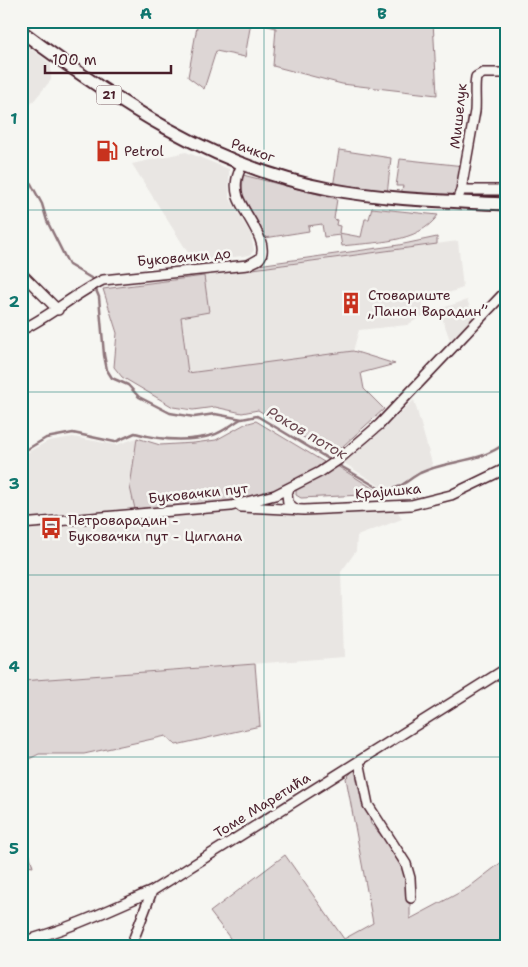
<svg xmlns="http://www.w3.org/2000/svg" width="528" height="967" viewBox="0 0 528 967" font-family="'Shantell Sans',sans-serif">
<style>
.built{fill:#e9e6e3}
.green{fill:#ddd6d5;stroke:#947a80}
.lines{fill:none;stroke-linecap:round;stroke-linejoin:round}
.stream{stroke:#8e747a;stroke-width:2.5}
.minor-casing{stroke:#4a1f2b;stroke-width:12}
.major-casing{stroke:#4a1f2b;stroke-width:15}
.minor{stroke:#f6f6f2;stroke-width:9}
.major{stroke:#f6f6f2;stroke-width:11}
.grid{fill:none;stroke:#0f766e;stroke-width:1;stroke-opacity:0.55}
.labels{text-anchor:middle;stroke-width:5;stroke-linejoin:round;paint-order:stroke}
.shield{fill:#f6f6f2;stroke:#7e6067;stroke-width:1}
.shield-label{font-size:12px;font-weight:bold;fill:#4a1f2b}
.street-label{font-size:14px;fill:#4a1f2b;stroke:#f6f6f2}
.poi-label{font-size:14px;fill:#4a1f2b;stroke:#f6f6f2;text-anchor:start}
.water-label{font-size:15px;font-style:italic;fill:#6c4a52;stroke:#f6f6f2}
.neatline{fill:none;stroke:#0f766e;stroke-width:2}
.grid-label{font-size:16px;text-anchor:middle;font-weight:bold;fill:#0f766e}
</style>
<rect width="100%" height="100%" fill="#f6f6f2"/>
<filter id="ink" filterUnits="userSpaceOnUse"><feTurbulence type="fractalNoise" baseFrequency=".02" numOctaves="2"/><feDisplacementMap in="SourceGraphic" scale="10" xChannelSelector="R" yChannelSelector="G"/><feConvolveMatrix kernelMatrix="1 2 1 2 8 2 1 2 1" color-interpolation-filters="sRGB"/></filter>
<g filter="url(#ink)">
<path class="built" d="M21 41 51 64V80L21 116Z
M186 152 229 169V197L251 235 254 250 250 255 194 262 132 164Z
M458 241 463 288 422 302 426 314 407 325 359 330 353 351 188 374 181 316 209 312 204 276Z
M467 300 474 317 450 340 439 309Z
M414 400 433 467 420 471 400 484 389 488H383L344 463 375 437Z
M73 437 116 445 137 438 130 487 135 509 21 518V456L48 441Z
M393 503 402 519 357 536 356 551 341 572 344 657 21 681V529L193 514Z"/>
<path class="green" d="M198 21H433L437 95 342 84 273 66 276 28 251 22 245 57 216 51 204 89 188 77Z
M339 150 391 158 387 195 333 187Z
M400 159 464 166 458 191 451 202 401 194 403 186H396Z
M243 175 337 199 334 219 337 220 336 225 340 226 339 233 361 237 365 219H369L372 208 438 215C418 244 373 242 342 246L340 235 324 237 322 224 308 226 309 231 265 238 242 193Z
M437 237V244L253 269 258 265 399 245Z
M204 276 209 312 181 317 188 373 353 351 395 364 361 373 364 389 384 409 333 455 258 410 242 413 215 407 193 410 173 407 122 377 114 367 117 333 103 289Z
M256 421 324 462C272 506 199 503 135 509L130 487 137 438 160 445 194 443 216 440 245 424Z
M337 466 382 494 301 498 296 495V490Z
M255 664 260 726 176 745 166 736 84 754H39L21 763V681Z
M357 767 371 824 399 856 410 897V919L468 888 507 858V930L495 946H236L210 912 285 855 344 939 373 923 346 778Z
M21 823 33 867 27 866 21 852Z"/>
<g class="lines">
<path class="stream" d="M21 181 29 180 42 204 47 221 69 265 91 278 99 297 104 355 107 370 112 378 128 385 139 397 170 413 194 417 215 414 242 419 257 416 332 461
M21 453 46 438 73 433 115 442 135 433C160 440 188 442 213 435 223 432 232 424 241 419
M337 464 382 490C399 491 407 480 420 473 449 459 479 464 507 442"/>
<g class="minor-casing">
<path id="minor" d="M461 190H507
M457 201 461 190 475 111C476 99 474 89 476 77L483 73H507
M21 273 58 310
M21 330C51 316 74 294 103 280L248 265C251 263 256 261 259 259 272 245 242 211 238 197 234 184 237 175 243 163
M289 488 287 494 288 503 296 510
M241 507 304 510 411 505 451 495 507 468
M21 524 231 506 275 495 320 472 338 460 379 425 507 290
M359 761 368 805 406 864 410 878 411 898
M21 942C67 930 109 910 152 891L507 668
M131 946 152 891"/>
</g>
<g class="major-casing">
<path id="major" d="M21 31C115 101 212 167 329 189 388 200 447 201 507 204"/>
</g>
<use href="#minor" class="minor"/>
<use href="#major" class="major"/>
</g>
</g>
<path class="grid" d="M264 21V946M21 210H507M21 392H507M21 575H507M21 757H507"/>
<defs>
<g id="fuel-bare" transform="scale(1.725)"><path d="M-5.5-6h7V0h2V4h1.3V-2.5L3-4.5l.8-.8L6-3V5H2.5V1h-1V6h-7ZM-4.2-4.7v3.2H.2V-4.7Z" fill="#c8321e" stroke="#f6f6f2" stroke-width="2.5" paint-order="stroke"/></g>
<g id="building-bare" transform="scale(1.725)"><path d="M-4-6H4V6H1V3H-1V6H-4ZM-2.5-4.3h1.7v1.8h-1.7ZM.8-4.3h1.7v1.8H.8ZM-2.5-1h1.7V.8h-1.7ZM.8-1h1.7V.8H.8Z" fill="#c8321e" stroke="#f6f6f2" stroke-width="2.5" paint-order="stroke"/></g>
<g id="bus-bare" transform="scale(1.725)"><path d="M-5-6H5V4H4V6H2V4H-2V6H-4V4H-5ZM-3.5-4V0h7V-4ZM-3.5 1.2v1.5H-2V1.2ZM2 1.2v1.5H3.5V1.2Z" fill="#c8321e" stroke="#f6f6f2" stroke-width="2.5" paint-order="stroke"/></g>
</defs>
<g fill-rule="evenodd">
<use href="#fuel-bare" x="107" y="151"/>
<use href="#building-bare" x="351" y="303"/>
<use href="#bus-bare" x="51" y="528"/>
</g>
<g class="labels">
<rect class="shield" x="96.5" y="85.5" width="25" height="19" rx="4"/>
<g class="shield-label">
<text x="109" y="99">21</text>
</g>
<g class="street-label">
<text transform="translate(458 116) rotate(-84)" y="5">Мишелук</text>
<text transform="translate(253 150) rotate(20)" y="5">Рачког</text>
<text transform="translate(184 257) rotate(-5)" y="5">Буковачки до</text>
<text transform="translate(388 491) rotate(-5)" y="5">Крајишка</text>
<text transform="translate(198 493) rotate(-6)" y="5">Буковачки пут</text>
<text transform="translate(262 805) rotate(-32)" y="5">Томе Маретића</text>
</g>
<g class="poi-label">
<text x="124" y="156">Petrol</text>
<text x="368" y="300">Стовариште<tspan x="368" dy="16">„Панон Варадин”</tspan></text>
<text x="68" y="525">Петроварадин -<tspan x="68" dy="16">Буковачки пут - Циглана</tspan></text>
</g>
<g class="water-label">
<text transform="translate(307 433) rotate(30)" y="5">Роков поток</text>
</g>
</g>
<rect width="528" height="967" fill="none" stroke="#f6f6f2" stroke-width="55"/>
<path d="M45 65v8h126v-8" fill="none" stroke="#4a1f2b" stroke-width="2.5"/>
<text x="52" y="65" font-size="15" fill="#4a1f2b" stroke="#f6f6f2" stroke-width="4" paint-order="stroke">100 m</text>
<rect x="28" y="28" width="472" height="912" class="neatline"/>
<g class="grid-label">
<text x="146" y="19">A</text>
<text x="382" y="19">B</text>
<text x="14" y="124">1</text>
<text x="14" y="307">2</text>
<text x="14" y="489">3</text>
<text x="14" y="672">4</text>
<text x="14" y="854">5</text>
</g>
</svg>
